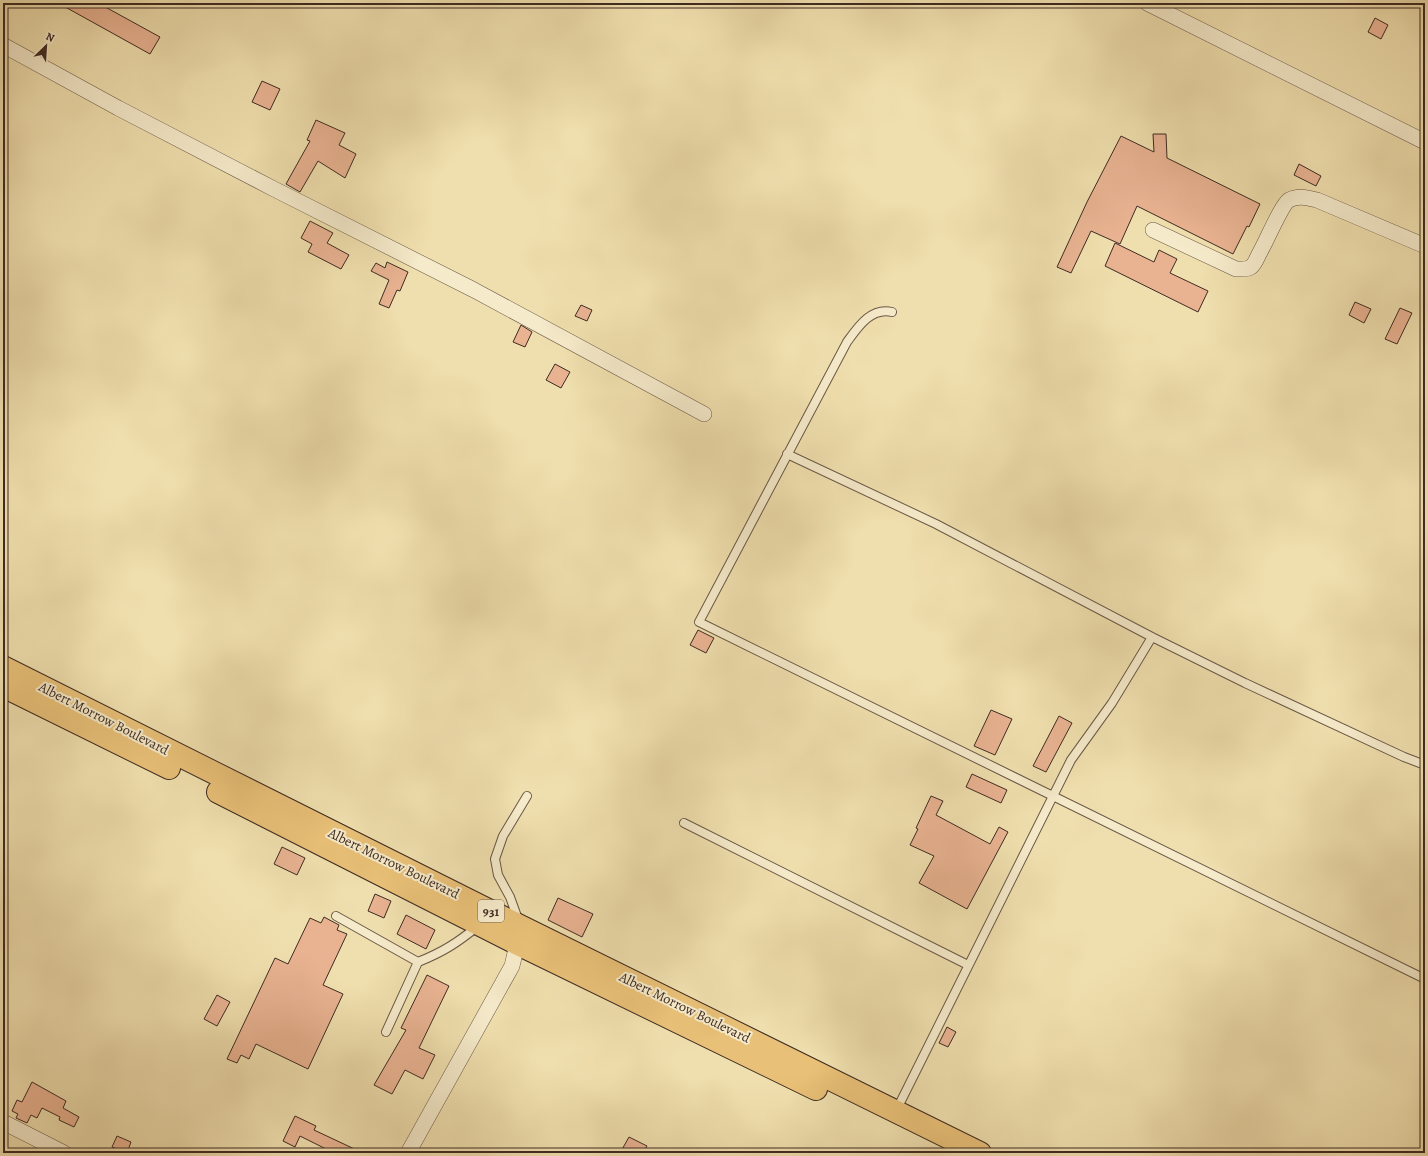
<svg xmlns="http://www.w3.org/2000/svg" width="1428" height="1156" viewBox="0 0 1428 1156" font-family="Alegreya,serif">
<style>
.building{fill:#e9b392;stroke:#3e2b22}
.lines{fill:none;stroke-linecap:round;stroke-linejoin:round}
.service-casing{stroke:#6a5845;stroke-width:10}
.minor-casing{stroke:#6a5845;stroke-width:16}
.trunk-casing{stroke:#3e2b22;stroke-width:24}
.service{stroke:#f5eaca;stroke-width:8}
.minor{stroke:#f5eaca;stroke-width:15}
.trunk{stroke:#e8c077;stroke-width:22}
.labels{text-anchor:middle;stroke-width:4;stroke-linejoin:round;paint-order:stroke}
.shield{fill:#f5eaca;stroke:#756454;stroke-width:1}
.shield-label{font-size:13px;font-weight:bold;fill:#3e2b22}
.street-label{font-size:14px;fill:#3e2b22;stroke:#f5eaca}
</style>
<rect width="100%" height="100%" fill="#f0dfae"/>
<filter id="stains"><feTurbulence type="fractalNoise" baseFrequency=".005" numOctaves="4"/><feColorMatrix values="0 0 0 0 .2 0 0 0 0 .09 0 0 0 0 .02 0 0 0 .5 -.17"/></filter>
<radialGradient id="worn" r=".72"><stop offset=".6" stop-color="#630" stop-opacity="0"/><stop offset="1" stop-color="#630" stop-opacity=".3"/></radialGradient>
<path class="building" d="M58 3H98L160 37 150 54Z
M1375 18 1388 25 1381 39 1368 32Z
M262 81 280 89 270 110 252 102Z
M316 120 345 133 339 145 356 154 345 178 318 161 300 192 286 184 310 141 307 140Z
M1153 134H1166L1167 158 1260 204 1249 227 1247 226 1233 254 1137 206 1120 244 1091 231 1071 273 1057 267 1087 202 1121 136 1154 152Z
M1299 164 1321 176 1316 186 1294 175Z
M310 221 333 233 327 243 349 255 341 269 308 252 312 244 301 238Z
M1115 243 1154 262 1159 250 1177 259 1170 273 1208 291 1198 312 1105 266Z
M387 262 408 272 400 291 397 290 389 308 379 304 389 280 371 271 376 263 385 268Z
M1355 302 1371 309 1364 323 1349 315Z
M581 305 592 310 587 321 575 316Z
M1400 308 1412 313 1397 344 1385 339Z
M521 325 532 332 525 347 513 342Z
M555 364 570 372 561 388 546 380Z
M698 630 714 638 706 653 690 645Z
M991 710 1012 719 995 755 974 746Z
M1059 716 1072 723 1046 772 1033 766Z
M972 774 1007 790 1001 803 966 787Z
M931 796 943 801 936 815 990 844 999 827 1008 832 967 909 919 883 934 856 910 845 918 829 916 828Z
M282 847 305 858 297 875 274 864Z
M375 894 391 901 384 918 368 911Z
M558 898 593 914 582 937 548 920Z
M406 915 435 930 426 949 397 934Z
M324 917 339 925 337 930 347 934 323 985 343 994 308 1069 256 1044 249 1059 241 1055 237 1063 227 1059 275 958 288 964 310 918 321 923Z
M427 975 449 986 419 1048 435 1055 423 1079 405 1070 392 1094 374 1085 406 1030 401 1028Z
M217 995 230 1002 217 1026 204 1019Z
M947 1027 956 1032 948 1047 939 1043Z
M32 1082 66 1101 63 1108 79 1117 74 1127 59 1120 60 1117 42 1108 37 1118 31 1115 27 1123 16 1118 18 1114 12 1111 17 1100 22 1102Z
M295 1116 316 1126 314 1130 363 1153H334L300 1136 295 1147 283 1141Z
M117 1136 131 1142 127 1153 112 1147Z
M629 1137 647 1146 643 1153H620Z"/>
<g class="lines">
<g class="service-casing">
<path id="service" d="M892 312C871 307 858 327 847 342L699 622 1425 979
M787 454 936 524 1152 637 1245 683 1404 757 1425 765
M684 823 968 965
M336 916 418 962
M519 922 510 897 498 875 495 859 503 836 527 796
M386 1032 418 962C443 952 457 943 478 926
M896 1111 1071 760 1112 703 1152 637"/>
</g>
<g class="minor-casing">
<path id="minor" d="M1147 3 1425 142
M3 45 118 108 274 189 474 290 704 414
M1153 230 1236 269C1241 269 1246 270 1251 267 1255 264 1257 258 1259 254 1265 244 1282 204 1289 200 1298 195 1308 198 1317 200L1425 246
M3 1122 64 1153
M408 1153 512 966 519 936"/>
</g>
<g class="trunk-casing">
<path id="trunk" d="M3 667 520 926 980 1153
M3 686 169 768
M218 792 518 944 816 1089"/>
</g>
<use href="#service" class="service"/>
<use href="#minor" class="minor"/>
<use href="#trunk" class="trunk"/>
</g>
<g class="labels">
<rect class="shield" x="478" y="900" width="26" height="22" rx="3"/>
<g class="shield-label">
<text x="491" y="916">931</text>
</g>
<g class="street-label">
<text transform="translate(104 718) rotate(27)" y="5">Albert Morrow Boulevard</text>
<text transform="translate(394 863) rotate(26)" y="5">Albert Morrow Boulevard</text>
<text transform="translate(685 1007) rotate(26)" y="5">Albert Morrow Boulevard</text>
</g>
</g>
<rect width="1428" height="1156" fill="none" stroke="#f0dfae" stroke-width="16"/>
<rect x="4" y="4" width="1420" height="1148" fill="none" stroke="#3e2b22" stroke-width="2"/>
<rect x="8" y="8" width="1412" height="1140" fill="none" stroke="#3e2b22"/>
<g transform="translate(46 46) rotate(25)" stroke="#f5eaca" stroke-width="3" paint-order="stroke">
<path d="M0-3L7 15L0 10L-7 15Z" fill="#3e2b22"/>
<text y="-6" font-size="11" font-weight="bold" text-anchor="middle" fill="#3e2b22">N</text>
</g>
<rect width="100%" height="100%" filter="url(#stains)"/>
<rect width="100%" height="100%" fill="url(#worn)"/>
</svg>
